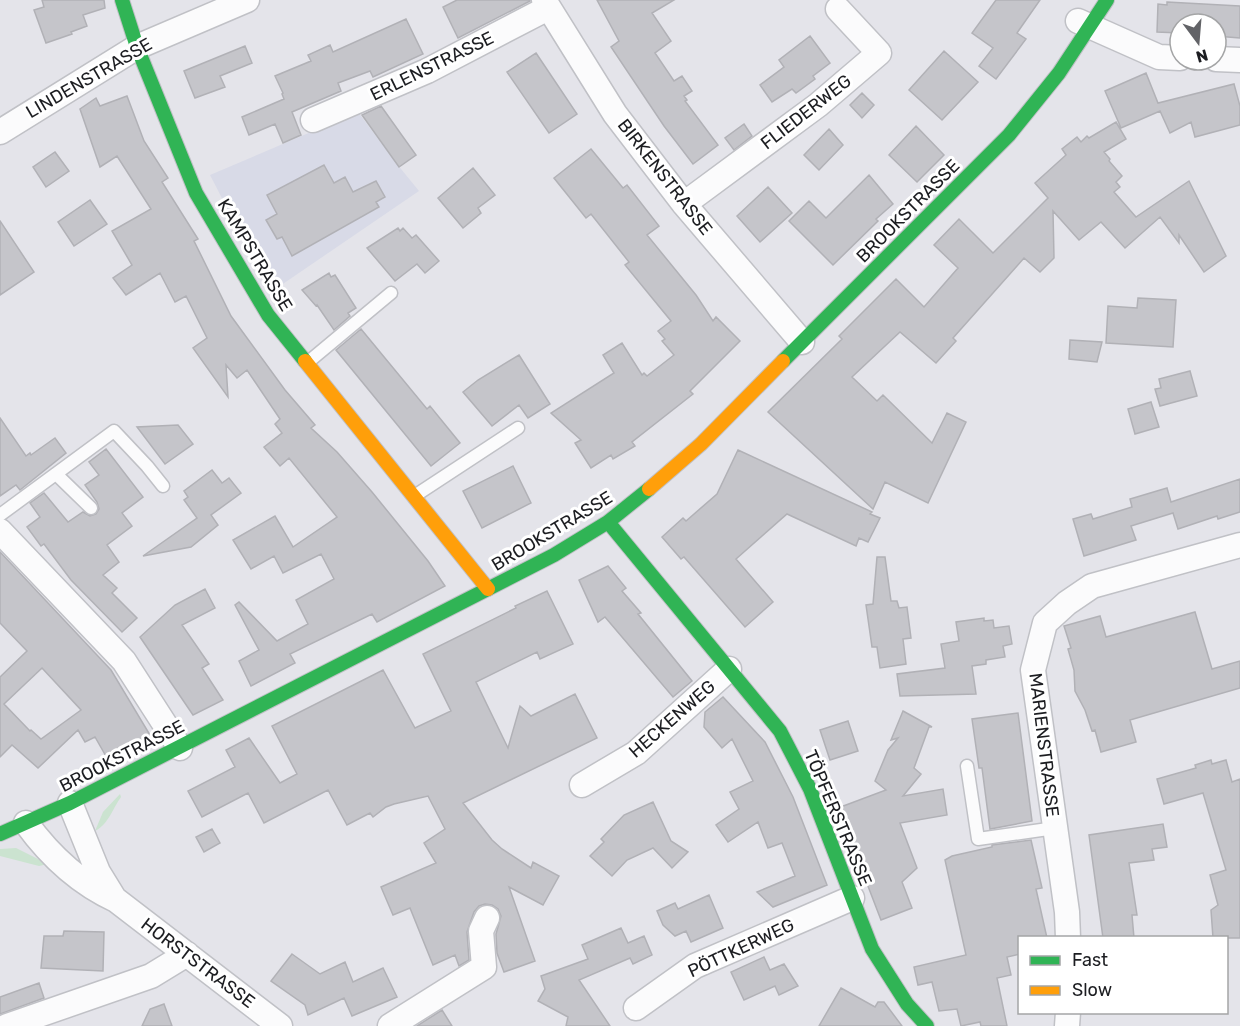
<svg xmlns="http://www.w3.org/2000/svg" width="1240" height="1026" viewBox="0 0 1240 1026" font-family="Rubik,sans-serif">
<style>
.built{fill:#d8dae7}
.green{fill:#cbe3d0}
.building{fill:#c5c5ca;stroke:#b1b1b6;stroke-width:1.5;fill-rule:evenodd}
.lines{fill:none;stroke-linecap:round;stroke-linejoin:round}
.lane-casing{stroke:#c0c1c6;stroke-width:15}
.street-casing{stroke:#c0c1c6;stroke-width:27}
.fast-casing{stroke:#c0c1c6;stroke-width:16}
.slow-casing{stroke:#c0c1c6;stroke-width:16}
.lane{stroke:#fbfbfc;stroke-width:12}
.street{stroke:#fbfbfc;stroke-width:24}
.fast{stroke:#30b455;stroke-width:14}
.slow{stroke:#ff9f0a;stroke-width:14}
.labels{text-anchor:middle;stroke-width:6;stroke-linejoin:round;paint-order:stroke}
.street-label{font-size:18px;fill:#1c1d21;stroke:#fff}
</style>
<rect width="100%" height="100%" fill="#e4e4ea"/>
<path class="built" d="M358 112 397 164 419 191 274 290 242 237 210 175Z"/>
<path class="green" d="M120 794 121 797C113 808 108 825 95 831L103 812Z
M16 848 48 864 39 866 0 856V849Z"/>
<path class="building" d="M42 0H104L105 8 83 15 87 26 71 32 72 34 46 43 34 10 44 7Z
M457 0H530V1L458 38 443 7Z
M597 0H674L652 13 671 41 655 53 674 81 682 76 692 91 684 96 687 100 685 101 718 145 693 164 664 126 611 47 619 41Z
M996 0H1040L1017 33 1026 39 996 79 979 66 993 48 972 33Z
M1167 2 1240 6V38L1216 36V24H1180V33L1157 32 1158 4 1167 5Z
M406 19 423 54 373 77 370 71 338 83 341 91 292 112 301 135 283 143 275 124 249 135 242 117 284 99 282 94 283 93 275 76 311 61 308 55 330 45 333 52Z
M810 36 830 63 813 76 815 79 796 93 792 89 772 102 760 85 784 67 779 60Z
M245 46 252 63 220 76 225 87 195 98 184 71Z
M944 51 978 82 942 120 909 90Z
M536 53 577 114 549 133 507 72Z
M1146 73 1158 103 1234 84 1240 106V125L1195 137 1191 122 1170 133 1160 111 1121 128 1105 91Z
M862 93 874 105 862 118 850 105Z
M127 96 144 141 168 178 162 182 198 239 194 241 231 316 285 390 315 425 311 428 337 452 372 492 428 561 445 586 377 622 372 614 290 654 295 663 251 686 239 661 259 650 235 605 239 602 277 641 308 624 296 600 334 579 321 554 283 573 274 556 251 569 233 540 275 516 293 547 337 517 289 458 280 466 264 447 282 433 275 424 280 419 247 370 237 378 226 365 228 397 193 348 207 338 186 296 175 302 160 273 126 295 113 278 132 265 112 231 151 209 117 156 100 167 80 109 96 98 100 106Z
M381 106 416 155 399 167 362 115Z
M1116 122 1126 139 1104 152 1110 159 1109 161 1122 176 1116 182 1120 187 1114 192 1136 217 1189 181 1226 256 1204 272 1179 235V243L1160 217 1125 248 1101 222 1079 240 1053 211 1054 258 1040 272 1024 258 953 338 956 341 936 363 900 332 852 377 877 401 883 395 932 443 947 413 966 422 928 503 885 482 873 509 768 412 842 339 839 336 896 279 924 307 958 268 934 245 959 219 993 253 1048 198 1035 183 1066 155 1062 149 1077 137 1081 142 1087 136 1089 138Z
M744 124 752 136 734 150 725 138Z
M916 126 944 155 917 182 889 155Z
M829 129 843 145 819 170 804 155Z
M591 149 623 188 627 185 659 226 647 235 696 295 713 321 716 317 740 341 690 391 693 394 632 442 635 446 613 459 611 455 591 468 575 443 581 440 551 413 614 373 603 355 622 343 642 375 644 373 647 376 674 355 662 341 665 339 658 331 671 321 625 265 629 262 591 214 586 218 554 178Z
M55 152 69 171 46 187 33 167Z
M324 165 334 183 345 177 353 192 376 181 385 197 376 202 379 207 292 256 282 237 277 239 266 220 277 214 267 195Z
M473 168 495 195 478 208 481 213 463 228 438 198Z
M869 175 893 204 876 219 878 221 833 265 789 221 809 201 826 218Z
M768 187 792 213 760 242 737 216Z
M90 200 107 224 74 246 58 222Z
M0 221 34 272 0 295Z
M398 228 400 231 403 228 412 238 416 235 439 261 425 273 417 264 395 281 367 248Z
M329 273 331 277 335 275 356 308 348 313 350 316 334 330 317 305 316 306 302 290Z
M1138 298 1176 300 1173 347 1106 343 1108 306 1137 308Z
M361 329 427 409 430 406 460 443 431 466 336 350Z
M1070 340 1102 342 1097 362 1069 359Z
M519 355 550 404 528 418 519 405 492 426 463 392 478 380Z
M1190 371 1197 396 1160 406 1155 389 1161 388 1159 379Z
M1151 402 1159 427 1135 434 1128 409Z
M0 418 26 456 30 453 31 455 55 438 66 453 20 490 16 485 0 496Z
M178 425 193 444 165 464 137 427Z
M106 449 143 497 122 513 132 526 107 545 119 562 103 575 117 588 112 593 137 618 122 632 71 580 44 544 41 546 27 527 40 517 30 503 44 493 68 522 83 512 90 516 96 514 99 509 97 502 85 485 99 475 89 462Z
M738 450 872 512 870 514 880 518 868 542 859 538 856 546 787 514 736 559 773 602 745 627 684 557 681 559 662 537 683 518 686 521 717 494Z
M513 466 531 503 482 528 463 491Z
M212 470 222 483 229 478 241 493 211 515 218 525 191 547 143 556 197 518 184 500 188 497 184 491Z
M1240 479V512L1218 519 1217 516 1178 529 1173 513 1131 526 1136 540 1084 556 1073 519 1091 514 1093 519 1132 507 1130 499 1167 488 1171 502Z
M0 552 111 670 150 735 122 752 121 749 107 758 95 737 85 742 78 730 38 768 12 745 0 757V677L27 651 0 623ZM42 668 81 710 41 739 31 730 30 731 4 704Z
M877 557H885L891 601H897L899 608 907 607 911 638 903 639 906 664 880 668 877 647H872L866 605 873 604Z
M608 566 626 588 622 591 641 613 638 614 692 681 673 697 605 617 598 622 579 580Z
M205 589 215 608 182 625 209 664 202 668 223 700 193 715 140 637 175 605Z
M547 591 573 644 540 659 537 652 476 682 508 748 520 706 531 716 575 694 597 738 463 803 492 840 502 849 531 868 533 862 559 876 543 905 509 887 535 961 504 972 497 953 496 934 501 916 498 909 492 905 485 904 479 906 474 912 467 932 469 960 459 966 455 955 433 965 410 908 393 915 381 887 436 863 424 843 445 829 428 796 394 804 386 807 373 817 370 813 347 825 328 790 264 823 248 793 202 817 188 791 235 767 226 750 249 738 280 783 297 774 272 726 383 670 415 728 451 711 423 654 516 608 515 606Z
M1195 612 1212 669 1240 661V688L1130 720 1136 742 1101 752 1095 730 1092 731 1085 710 1075 691 1074 670 1068 649 1071 648 1064 626 1100 616 1106 637Z
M984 618V621L993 620 994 628 1009 626 1012 644 1003 646 1005 657 986 660V664L972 666 976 694 900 696 897 674 945 668 941 644 959 641 956 622Z
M723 697 765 742 793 797 827 885 773 907 757 892 795 876 782 843 768 848 758 822 728 842 716 825 739 809 730 792 753 781 732 739 722 748 704 727 705 712Z
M903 711 932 727H929L914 768 921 774 903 796 943 789 947 815 900 823 917 868 902 882 912 908 881 920 838 808 886 790 875 781 888 750 898 738 891 740Z
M1018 713 1032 821 990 829 982 768H979L972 719Z
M848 721 858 751 830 760 820 730Z
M1211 760 1212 764 1226 760 1232 782 1240 779V938H1213L1211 910 1218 905 1210 875 1226 870 1203 793 1164 804 1157 779 1196 768 1195 765Z
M653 802 671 841 688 852 672 868 653 848 627 860 612 876 590 856 604 842 601 839 624 815Z
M1163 824 1167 847 1152 849 1154 860 1129 863 1137 915H1132L1134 938H1103L1089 835Z
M212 829 220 843 204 852 196 837Z
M1031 840 1042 888 1036 889 1047 938H1020V954L1007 957 1011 975 997 978 1007 1026H981L980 1022 961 1026 957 1009 939 1011 932 982 918 985 914 967 966 955 945 860 952 856 992 847V845Z
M709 895 723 928 691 942 686 931 675 936 663 925 657 911 675 903 678 909Z
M621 928 628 943 644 936 652 955 633 964 630 958 579 980 610 1026H566L568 1017 538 1001 545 989 541 976 588 959 582 945Z
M64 931 104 932 103 971 41 968 44 936H63Z
M292 954 320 974 345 962 353 982 383 968 397 997 352 1016 344 998 308 1015 305 1005 271 981Z
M764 957 770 970 784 964 798 986 779 995 775 986 744 1000 731 972Z
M39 983 44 998 0 1014V997Z
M841 988 875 1007 878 1002H884L902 1026H819Z
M164 1004 172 1026H142L150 1009Z
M442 1010 452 1026H417Z"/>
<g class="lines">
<g class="lane-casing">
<path id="lane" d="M307 363 391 293
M56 474 91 508
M416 495 518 428
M0 515 114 431 147 466 163 486
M967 766 978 839 1055 828"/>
</g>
<g class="street-casing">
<path id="street" d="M544 0 615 114 684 204 802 342
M1078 21 1159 57 1180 58
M1216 59 1240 60
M313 120 427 71 548 8
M0 132 137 47 247 0
M684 204 818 105 879 53 838 9
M0 531 124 661 180 748
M582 785 636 753 729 669
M70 803 98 872 114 898
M26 823C50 856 79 883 116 900L280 1026
M1068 938 1067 912 1033 670 1045 623 1067 603 1092 586 1240 545
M636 1008 695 966 852 898
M7 1026 151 976 187 954
M390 1026 484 967 481 931 487 918
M1067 1026 1068 1012"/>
</g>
<g class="fast-casing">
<path id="fast" d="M122 0 137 47 196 193 268 315 305 361
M783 361 1009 135 1059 73 1107 0
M608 522 780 731 810 789 872 949 907 1004 927 1026
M0 834 70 803 554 555 608 522 649 489"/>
</g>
<g class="slow-casing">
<path id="slow" d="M305 361 488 589
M649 489 701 444 783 361"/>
</g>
<use href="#lane" class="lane"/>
<use href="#street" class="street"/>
<use href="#fast" class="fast"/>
<use href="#slow" class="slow"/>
</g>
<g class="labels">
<g class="street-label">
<text transform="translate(432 66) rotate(-26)" y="6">ERLENSTRASSE</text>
<text transform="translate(89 78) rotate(-30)" y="6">LINDENSTRASSE</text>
<text transform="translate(806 112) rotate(-38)" y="6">FLIEDERWEG</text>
<text transform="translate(665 177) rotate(52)" y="6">BIRKENSTRASSE</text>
<text transform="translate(908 211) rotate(-45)" y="6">BROOKSTRASSE</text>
<text transform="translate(255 255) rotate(59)" y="6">KAMPSTRASSE</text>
<text transform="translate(552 531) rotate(-31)" y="6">BROOKSTRASSE</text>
<text transform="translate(672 719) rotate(-41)" y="6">HECKENWEG</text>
<text transform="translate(1044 745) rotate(83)" y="6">MARIENSTRASSE</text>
<text transform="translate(122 756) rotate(-27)" y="6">BROOKSTRASSE</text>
<text transform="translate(838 818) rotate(67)" y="6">TÖPFERSTRASSE</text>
<text transform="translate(741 948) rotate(-25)" y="6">PÖTTKERWEG</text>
<text transform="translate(198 963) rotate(37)" y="6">HORSTSTRASSE</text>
</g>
</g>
<rect x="1018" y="936" width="210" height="78" fill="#ffffff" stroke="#a4a5a6" stroke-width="1.5"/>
<rect x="1030" y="956" width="30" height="9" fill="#30b455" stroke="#a4a5a6" stroke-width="1.5"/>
<text x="1072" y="966" font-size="18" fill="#1c1d21">Fast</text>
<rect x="1030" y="986" width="30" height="9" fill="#ff9f0a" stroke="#a4a5a6" stroke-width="1.5"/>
<text x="1072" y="996" font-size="18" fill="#1c1d21">Slow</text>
<g transform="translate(1198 42) rotate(164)"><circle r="28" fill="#ffffff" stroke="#a4a5a6" stroke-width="1.5"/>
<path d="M0-4.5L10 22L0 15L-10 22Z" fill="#626367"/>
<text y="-9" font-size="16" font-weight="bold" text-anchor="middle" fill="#1c1d21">N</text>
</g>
</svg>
